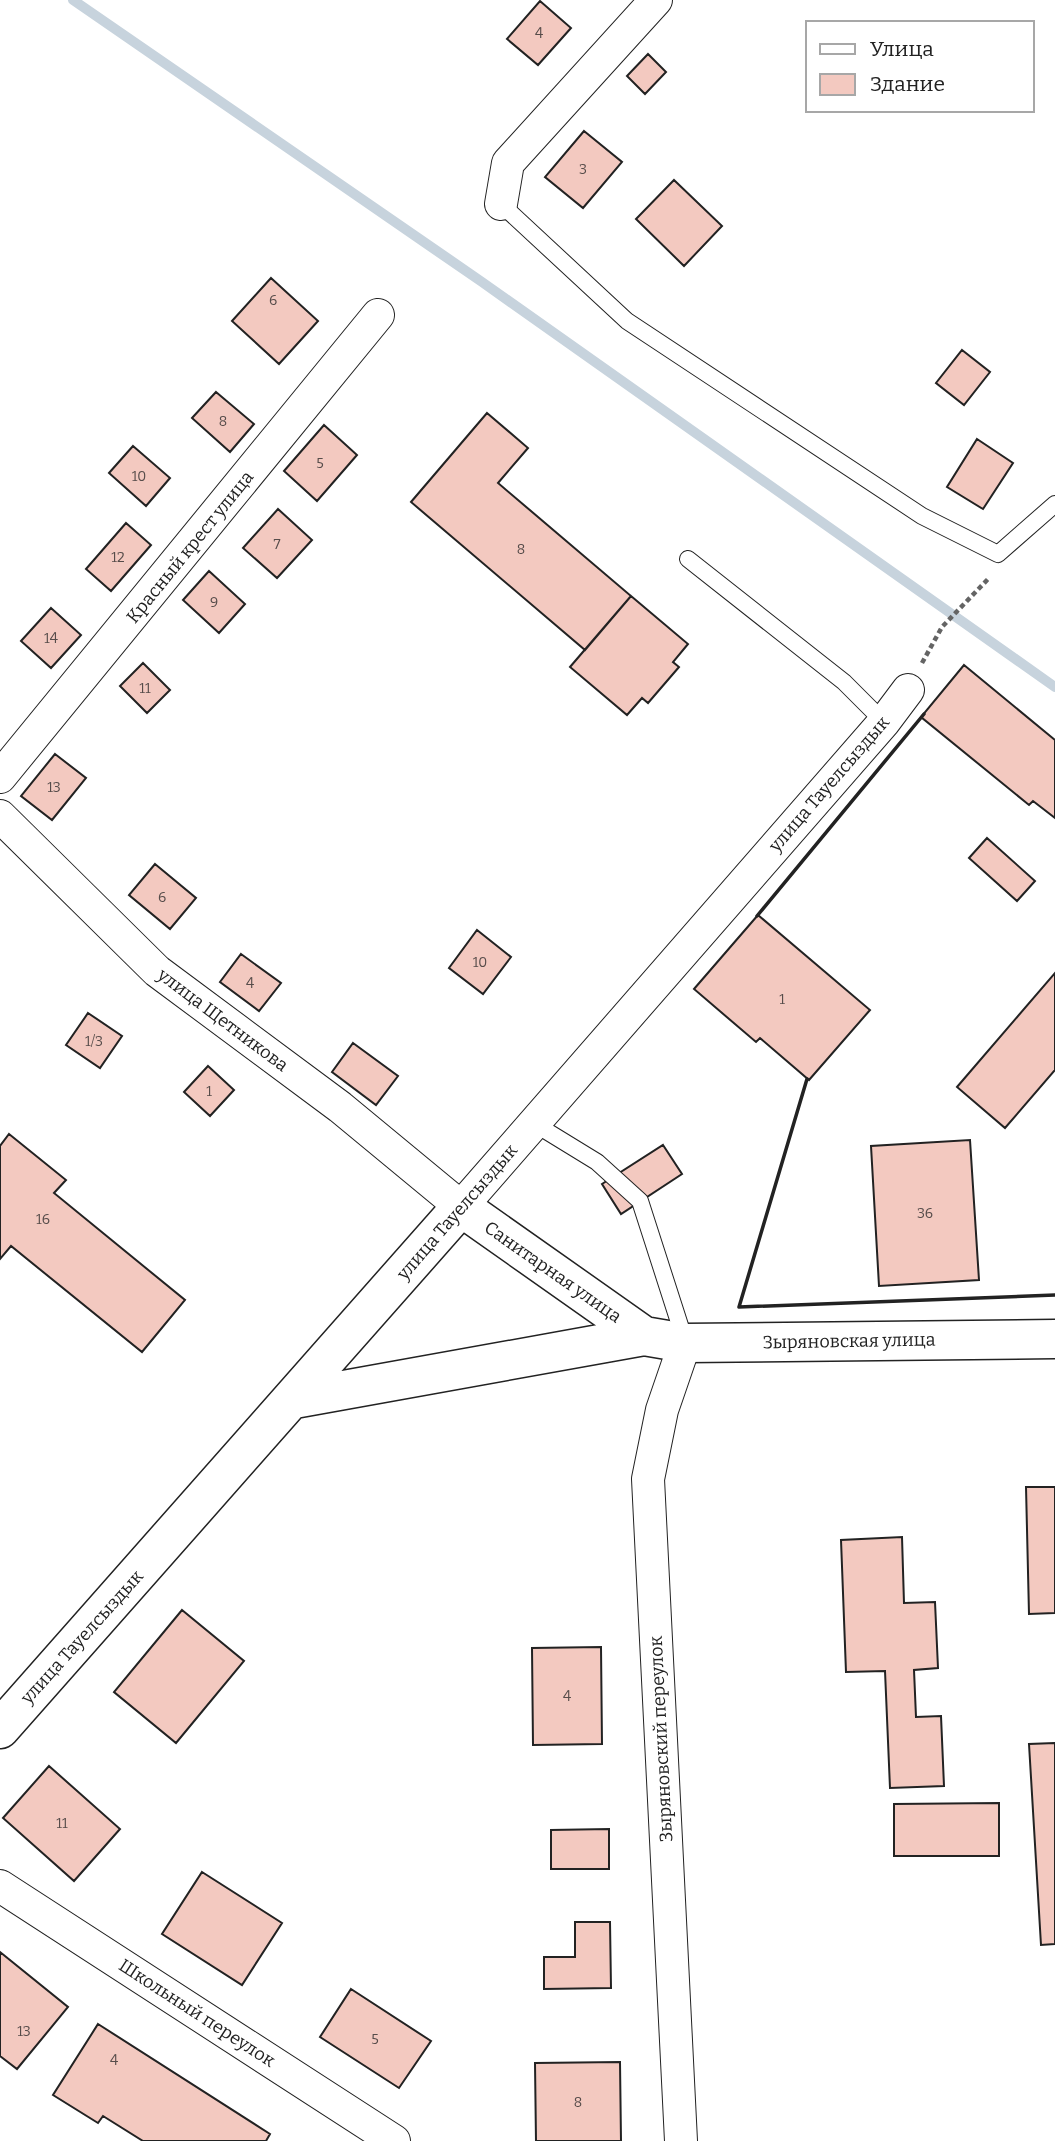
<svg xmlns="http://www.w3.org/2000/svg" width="1055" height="2141" viewBox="0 0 1055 2141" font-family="Bitter,serif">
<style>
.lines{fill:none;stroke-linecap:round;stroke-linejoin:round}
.stream{stroke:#c7d3dd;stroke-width:10}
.building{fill:#f3c9c0;stroke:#222;stroke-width:2}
.service-casing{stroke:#222;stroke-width:18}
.minor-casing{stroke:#222;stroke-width:34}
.tertiary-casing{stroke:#222;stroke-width:41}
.path{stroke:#646464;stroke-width:4.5;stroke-dasharray:5 3.5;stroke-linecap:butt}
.service{stroke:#fff;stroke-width:16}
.minor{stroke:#fff;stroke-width:32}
.tertiary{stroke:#fff;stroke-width:38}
.wall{stroke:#222;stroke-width:3.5}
.labels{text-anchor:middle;stroke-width:5;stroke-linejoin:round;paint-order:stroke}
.number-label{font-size:14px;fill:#564c4a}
.street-label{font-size:18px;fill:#222;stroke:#fff}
</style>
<rect width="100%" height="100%" fill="#fff"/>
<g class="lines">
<path class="stream" d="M73 0 482 282 1055 687"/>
</g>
<path class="building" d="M540 1 571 28 538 65 507 39Z
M648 54 666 72 645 94 627 76Z
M584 131 622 162 583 208 545 177Z
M674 180 722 226 684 266 636 219Z
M271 278 318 321 279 364 232 321Z
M962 350 990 372 964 405 936 383Z
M216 392 254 424 230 452 192 418Z
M487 413 528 448 498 483 631 596 585 650 411 502Z
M324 425 357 455 317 501 284 471Z
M977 439 1013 463 983 509 947 487Z
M133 446 170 478 146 506 109 473Z
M278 509 312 540 277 578 243 548Z
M126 523 151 545 111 591 86 569Z
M209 571 245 604 219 633 183 600Z
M631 596 688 644 673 662 679 667 648 703 642 698 627 715 570 667Z
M51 608 81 635 51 668 21 641Z
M143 663 170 690 147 713 120 686Z
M964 665 1055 740V818L1033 801 1029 805 921 717Z
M55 754 86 778 52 820 21 796Z
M987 838 1035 881 1017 901 969 858Z
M155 864 196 898 170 929 129 895Z
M758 915 870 1010 809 1080 760 1038 756 1042 694 989Z
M477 930 511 957 483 994 449 968Z
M241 954 281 983 259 1011 220 982Z
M1055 973V1070L1005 1128 957 1087Z
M88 1013 122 1036 100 1068 66 1045Z
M353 1043 398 1076 376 1105 332 1072Z
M208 1066 234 1090 210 1116 184 1092Z
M9 1134 66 1180 54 1193 185 1300 142 1352 11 1246 0 1259V1146Z
M970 1140 979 1280 879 1286 871 1146Z
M663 1145 682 1174 621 1214 602 1184Z
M1026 1487H1055V1613L1029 1614Z
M902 1537 904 1603 935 1602 938 1668 914 1670 916 1717 941 1716 944 1786 890 1788 885 1671 846 1672 841 1540Z
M182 1610 244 1661 176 1743 114 1692Z
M601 1647 602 1744 533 1745 532 1648Z
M1055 1743V1944L1041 1945 1029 1744Z
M49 1766 120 1829 74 1881 3 1818Z
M999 1803V1856H894V1804Z
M609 1829V1869H551V1830Z
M202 1872 282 1923 242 1985 162 1934Z
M575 1922H610L611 1988 544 1989V1957H575Z
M0 1952 68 2007 17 2069 0 2056Z
M351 1989 431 2041 399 2088 320 2037Z
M98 2024 270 2134 266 2141H143L103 2116 98 2123 53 2095Z
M620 2062 621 2141H536L535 2063Z"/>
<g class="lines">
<g class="service-casing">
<path id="service" d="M501 204 627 321 922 516 998 554 1055 504
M688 559 844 682 884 722
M535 1124 597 1162 640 1201 685 1341"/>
</g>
<g class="minor-casing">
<path id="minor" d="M501 204 508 163 656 0
M0 777 378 315
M0 816 157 971 340 1107 461 1207 884 722 908 690
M0 1886 394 2141
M681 2141 648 1479 662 1410 685 1343"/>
</g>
<g class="tertiary-casing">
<path id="tertiary" d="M294 1399 644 1336 685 1343 1055 1339
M0 1729 461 1207 644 1336"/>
</g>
<path class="path" d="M922 663 942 627 990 577"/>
<use href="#service" class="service"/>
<use href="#minor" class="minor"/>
<use href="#tertiary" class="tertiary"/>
<path class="wall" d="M757 916 924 714
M807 1079 739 1307 1055 1295"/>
</g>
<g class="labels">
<g class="number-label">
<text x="539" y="38">4</text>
<text x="583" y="174">3</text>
<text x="273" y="305">6</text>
<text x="223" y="426">8</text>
<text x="320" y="468">5</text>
<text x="139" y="481">10</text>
<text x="277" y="549">7</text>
<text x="521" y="554">8</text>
<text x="118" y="562">12</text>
<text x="214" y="607">9</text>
<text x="51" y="643">14</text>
<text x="145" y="693">11</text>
<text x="54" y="792">13</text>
<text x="162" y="902">6</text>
<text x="480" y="967">10</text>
<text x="250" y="988">4</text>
<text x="782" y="1004">1</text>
<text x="94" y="1046">1/3</text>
<text x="209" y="1096">1</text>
<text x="925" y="1218">36</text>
<text x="43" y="1224">16</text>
<text x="567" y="1701">4</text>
<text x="62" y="1828">11</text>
<text x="24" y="2036">13</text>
<text x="375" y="2044">5</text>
<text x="114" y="2065">4</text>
<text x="578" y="2107">8</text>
</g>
<g class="street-label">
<text transform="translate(190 547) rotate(-51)" y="6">Красный крест улица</text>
<text transform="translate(829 784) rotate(-49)" y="6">улица Тауелсыздык</text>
<text transform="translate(223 1020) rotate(37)" y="6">улица Щетникова</text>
<text transform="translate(457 1212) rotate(-49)" y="6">улица Тауелсыздык</text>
<text transform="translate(553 1272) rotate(35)" y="6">Санитарная улица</text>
<text transform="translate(849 1341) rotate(-1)" y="6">Зыряновская улица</text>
<text transform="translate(82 1637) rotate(-48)" y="6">улица Тауелсыздык</text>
<text transform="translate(661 1739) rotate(-93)" y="6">Зыряновский переулок</text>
<text transform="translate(197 2013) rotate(33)" y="6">Школьный переулок</text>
</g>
</g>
<rect x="806" y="21" width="228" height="91" fill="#ffffff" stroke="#a7a7a7" stroke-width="2"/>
<rect x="820" y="44" width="35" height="10" fill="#ffffff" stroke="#a7a7a7" stroke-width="2"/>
<text x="870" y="56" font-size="21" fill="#222222">Улица</text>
<rect x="820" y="74" width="35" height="21" fill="#f3c9c0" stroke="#a7a7a7" stroke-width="2"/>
<text x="870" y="91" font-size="21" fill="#222222">Здание</text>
</svg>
